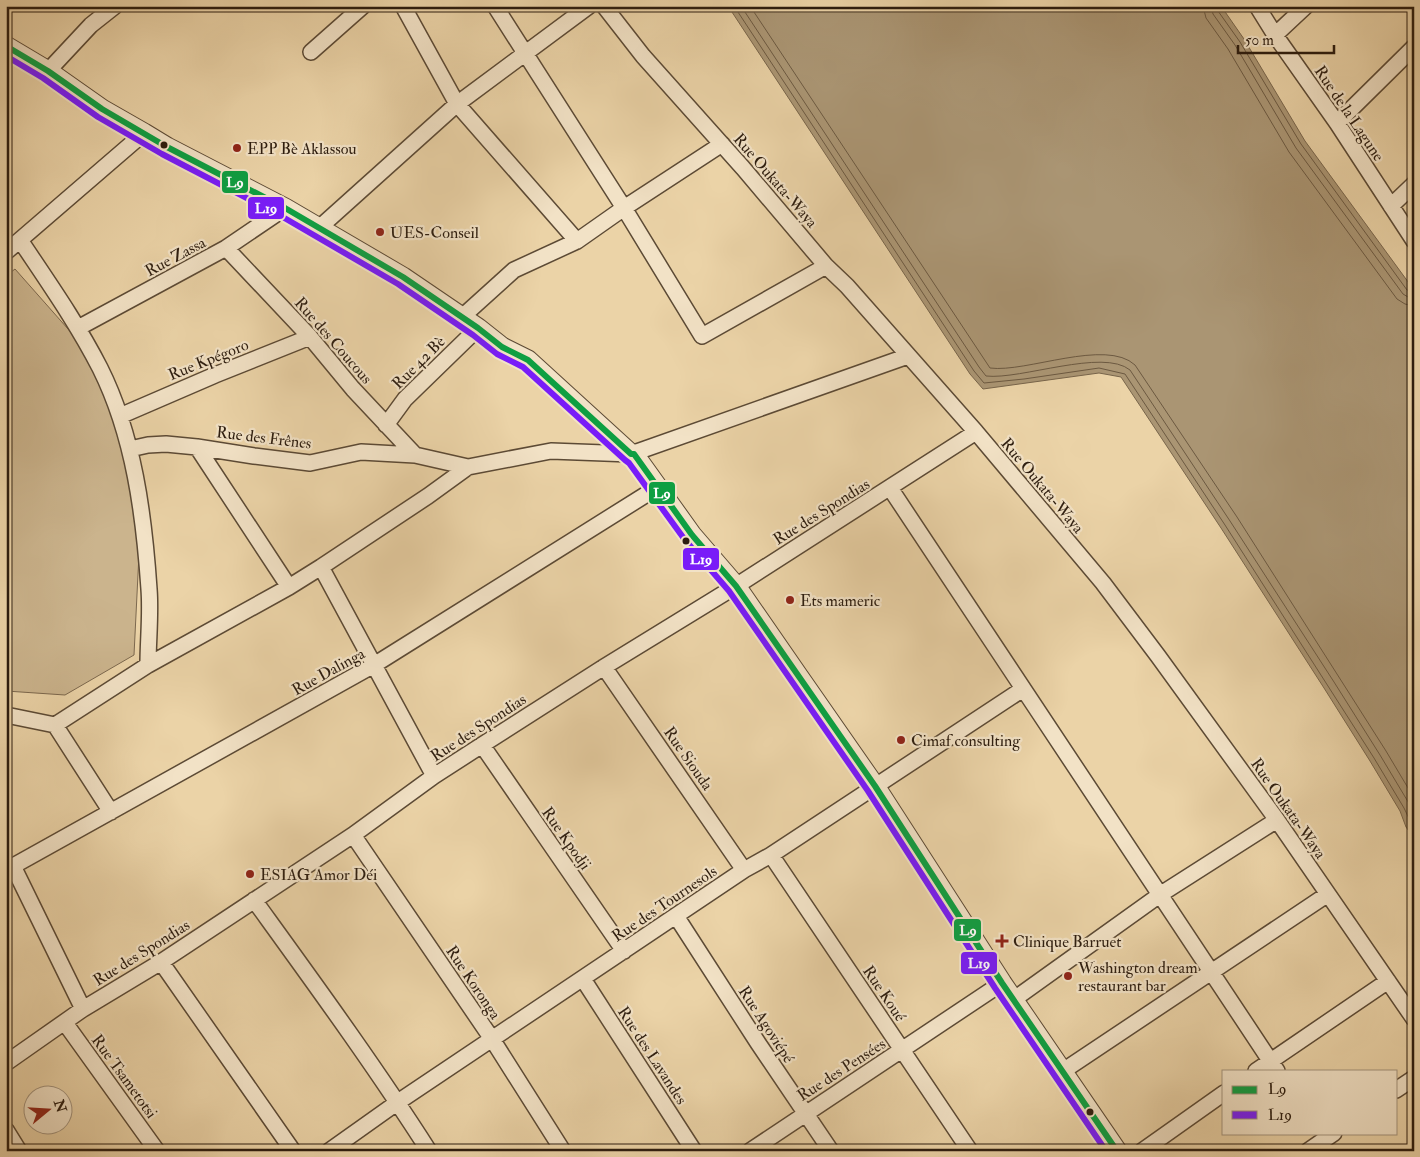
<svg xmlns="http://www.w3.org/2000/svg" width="1420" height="1157" viewBox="0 0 1420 1157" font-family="'IM FELL Double Pica',serif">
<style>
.green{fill:#cbb48d;stroke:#7c684e}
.water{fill:#aa9573;stroke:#78654b}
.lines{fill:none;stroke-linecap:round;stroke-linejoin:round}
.shore{stroke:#6c5941;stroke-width:1}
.minor-casing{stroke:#5c4a35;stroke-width:18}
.tertiary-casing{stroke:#5c4a35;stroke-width:21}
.minor{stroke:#f2e2c6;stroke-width:15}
.tertiary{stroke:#f2e2c6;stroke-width:19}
.bus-1-casing{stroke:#f2e2c6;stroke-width:10}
.bus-2-casing{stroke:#f2e2c6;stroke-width:10}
.bus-1{stroke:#0e9f42;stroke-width:6}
.bus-2{stroke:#791cf8;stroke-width:6}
.bus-dot{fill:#2d1d0f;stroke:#f2e2c6;stroke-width:2}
.poi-dot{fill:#8f2418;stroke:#f2e2c6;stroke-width:2}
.labels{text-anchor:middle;stroke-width:4.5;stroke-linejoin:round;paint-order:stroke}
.street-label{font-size:16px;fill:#2d1d0f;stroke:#f2e2c6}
.poi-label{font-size:16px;fill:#2d1d0f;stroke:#f2e2c6;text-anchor:start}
.line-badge{stroke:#f2e2c6;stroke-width:2}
.badge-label{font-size:14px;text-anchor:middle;font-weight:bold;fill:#fff}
</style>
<rect width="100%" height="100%" fill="#ebd3a7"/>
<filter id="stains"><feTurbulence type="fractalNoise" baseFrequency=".004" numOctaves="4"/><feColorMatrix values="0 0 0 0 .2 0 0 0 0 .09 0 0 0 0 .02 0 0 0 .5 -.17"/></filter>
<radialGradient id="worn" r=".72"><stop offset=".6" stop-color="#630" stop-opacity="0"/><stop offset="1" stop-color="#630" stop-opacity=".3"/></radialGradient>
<path class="green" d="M15 269 76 338 110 400 137 496 139 554 134 655 65 695 6 691V276Z"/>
<path class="water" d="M728 6H1221L1244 39 1305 141 1414 290V838L1406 827 1400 811 1370 761 1324 688 1221 528 1121 377 1099 373 983 389 970 374Z"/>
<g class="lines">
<path class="shore" d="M734 6 974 371 984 383 1024 379 1099 368 1125 374 1225 525 1374 758 1404 808 1414 829
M741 6 979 367 986 376C1021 380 1103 348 1130 370L1230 521 1334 682 1380 755 1410 805 1414 816
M750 6 990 368C1026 373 1106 338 1135 365L1237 517 1386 751 1414 798
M1203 6 1206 18 1228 49 1289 152 1397 299 1405 304 1414 306
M1211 6 1213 14 1235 45 1296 148 1403 294 1408 297 1414 298
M1217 6 1218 11 1240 42 1301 144 1407 290 1414 292"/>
<g class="minor-casing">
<path id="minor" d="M403 6 457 104 577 241
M495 6 624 208 702 336 826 266
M604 6 643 56 743 168 826 266 847 286 976 432 1103 583 1158 656 1277 820 1414 1019
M1257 6 1275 35 1337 123 1414 241
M1275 35 1306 6
M311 52 363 6
M48 71 91 25 115 6
M1337 123 1414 47
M1391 206 1414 184
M319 228 457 104 589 6
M20 240C48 282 77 323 100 368 134 436 144 515 149 589 151 614 148 640 148 665
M226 248 310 337 353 389 415 455
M6 252 144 133
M462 317 514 270 577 241 624 208 722 144
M78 328 226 248 285 208
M120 416 215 375 310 337
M386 425 405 399 478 328
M197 447 289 587
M130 449 148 445 166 444 197 447 254 456 310 463 361 452 415 455 468 467 551 451 631 454 908 356
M890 488 1277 1071
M321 567 434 776
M604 667 744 870
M6 715 55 725
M55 725 148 665 289 587 321 567 428 496 468 467
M55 725 111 812
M482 745 624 951
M353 835 492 1039 563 1151
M771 855 970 1151
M13 866 83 1009
M6 870 374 665 658 487
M254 900C314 983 374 1065 429 1151
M676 916 758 1043 831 1151
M161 962 293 1151
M583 979 694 1151
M1013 1000 1161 894 1277 820
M65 1023 157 1151
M6 1063 83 1009 161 962 353 835 434 776 482 745 604 667 736 586 976 432
M1063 1071 1328 894
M1256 1071 1388 981
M1396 1090 1414 1078
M6 1130 19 1151
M329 1151 398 1102 744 870 771 855 1023 689
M750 1151 1002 983
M1142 1151 1224 1093
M1308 1151 1334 1133"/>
</g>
<g class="tertiary-casing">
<path id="tertiary" d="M6 46 48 71 102 109 144 133 167 147 285 208 403 277 478 328 502 347 528 360 631 454H634L692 535 736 586 799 677 875 786 1002 983 1117 1151"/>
</g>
<use href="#minor" class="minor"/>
<use href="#tertiary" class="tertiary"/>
<g class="bus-1-casing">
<path id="bus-1" d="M6 46 48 71 102 109 167 147 285 208 403 277 478 328 502 347 528 360 631 454H634L692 535 736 586 875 786 1002 983 1117 1151"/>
</g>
<g class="bus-2-casing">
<path id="bus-2" d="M6 56 43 78 98 117 162 154 281 216 398 284 473 335 497 354 523 367 625 460 629 463 685 540 729 591 868 791 995 988 1106 1151"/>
</g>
<use href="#bus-1" class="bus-1"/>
<use href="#bus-2" class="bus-2"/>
</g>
<g class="bus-dot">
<circle cx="164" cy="145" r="4.5"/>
<circle cx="686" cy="541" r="4.5"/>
<circle cx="1090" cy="1112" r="4.5"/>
</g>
<g class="poi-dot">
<circle cx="237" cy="148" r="5"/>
<circle cx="380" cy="232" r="5"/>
<circle cx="790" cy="600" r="5"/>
<circle cx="901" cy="740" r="5"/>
<circle cx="250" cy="874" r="5"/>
<path d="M999.5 933.5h5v5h5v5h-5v5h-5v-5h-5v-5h5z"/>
<circle cx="1068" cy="976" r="5"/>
</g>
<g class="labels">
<g class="street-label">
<text transform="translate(1350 113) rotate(56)" y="6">Rue de la Lagune</text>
<text transform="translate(776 180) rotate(49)" y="6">Rue Oukata-Waya</text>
<text transform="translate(175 256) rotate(-28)" y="6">Rue Zassa</text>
<text transform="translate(334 340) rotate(49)" y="6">Rue des Coucous</text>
<text transform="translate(208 359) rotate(-22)" y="6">Rue Kpégoro</text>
<text transform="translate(418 362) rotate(-45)" y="6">Rue 42 Bè</text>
<text transform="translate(264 437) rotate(7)" y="6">Rue des Frênes</text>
<text transform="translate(1043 485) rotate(50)" y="6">Rue Oukata-Waya</text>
<text transform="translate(821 511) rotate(-32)" y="6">Rue des Spondias</text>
<text transform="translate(328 671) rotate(-29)" y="6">Rue Dalinga</text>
<text transform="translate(478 727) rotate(-33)" y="6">Rue des Spondias</text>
<text transform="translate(689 758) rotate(55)" y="6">Rue Siouda</text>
<text transform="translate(1289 808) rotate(55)" y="6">Rue Oukata-Waya</text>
<text transform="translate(567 838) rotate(55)" y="6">Rue Kpodji</text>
<text transform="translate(664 903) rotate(-34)" y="6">Rue des Tournesols</text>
<text transform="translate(141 952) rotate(-32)" y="6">Rue des Spondias</text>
<text transform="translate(474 982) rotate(56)" y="6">Rue Koronga</text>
<text transform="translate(885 993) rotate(56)" y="6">Rue Koué</text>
<text transform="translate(767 1024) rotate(57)" y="6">Rue Agoviépé</text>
<text transform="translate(653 1055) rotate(57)" y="6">Rue des Lavandes</text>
<text transform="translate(841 1069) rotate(-33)" y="6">Rue des Pensées</text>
<text transform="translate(125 1076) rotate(54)" y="6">Rue Tsametotsi</text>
</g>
<g class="poi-label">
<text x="247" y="154">EPP Bè Aklassou</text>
<text x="390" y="238">UES-Conseil</text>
<text x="800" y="606">Ets mameric</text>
<text x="911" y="746">Cimaf consulting</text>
<text x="260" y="880">ESIAG Amor Déi</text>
<text x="1013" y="947">Clinique Barruet</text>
<text x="1078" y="973">Washington dream<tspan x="1078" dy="18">restaurant bar</tspan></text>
</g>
</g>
<g class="line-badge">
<rect x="221" y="170" width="28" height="24" rx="5" fill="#0e9f42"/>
<rect x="247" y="196" width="38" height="24" rx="5" fill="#791cf8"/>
<rect x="648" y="481" width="28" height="24" rx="5" fill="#0e9f42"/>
<rect x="682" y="547" width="38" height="24" rx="5" fill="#791cf8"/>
<rect x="953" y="918" width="29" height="24" rx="5" fill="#0e9f42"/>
<rect x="960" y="951" width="38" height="24" rx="5" fill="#791cf8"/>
</g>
<g class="badge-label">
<text x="235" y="187">L9</text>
<text x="266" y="213">L19</text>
<text x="662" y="498">L9</text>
<text x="701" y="564">L19</text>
<text x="968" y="935">L9</text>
<text x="979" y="968">L19</text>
</g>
<rect width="1420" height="1157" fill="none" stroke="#ebd3a7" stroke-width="25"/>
<rect x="8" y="8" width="1405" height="1142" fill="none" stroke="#2d1d0f" stroke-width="2.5"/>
<rect x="12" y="12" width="1395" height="1132" fill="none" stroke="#2d1d0f"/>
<rect x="1222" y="1070" width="175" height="65" fill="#f2e2c6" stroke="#a3937d"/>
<rect x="1232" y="1086" width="25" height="8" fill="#0e9f42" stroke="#a3937d"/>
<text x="1268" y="1094" font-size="15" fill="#2d1d0f">L9</text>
<rect x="1232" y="1111" width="25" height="8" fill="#791cf8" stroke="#a3937d"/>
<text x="1268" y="1120" font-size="15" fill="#2d1d0f">L19</text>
<g transform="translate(48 1110) rotate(72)"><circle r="24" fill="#f2e2c6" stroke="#a3937d"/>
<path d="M0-4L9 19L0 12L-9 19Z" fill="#8f2418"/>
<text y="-8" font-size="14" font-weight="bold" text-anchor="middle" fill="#2d1d0f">N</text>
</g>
<path d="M1238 45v8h96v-8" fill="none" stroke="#2d1d0f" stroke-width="2.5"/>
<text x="1245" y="45" font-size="15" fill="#2d1d0f" stroke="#f2e2c6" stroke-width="4" paint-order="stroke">50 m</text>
<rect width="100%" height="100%" filter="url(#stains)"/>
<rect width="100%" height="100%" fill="url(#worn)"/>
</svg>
